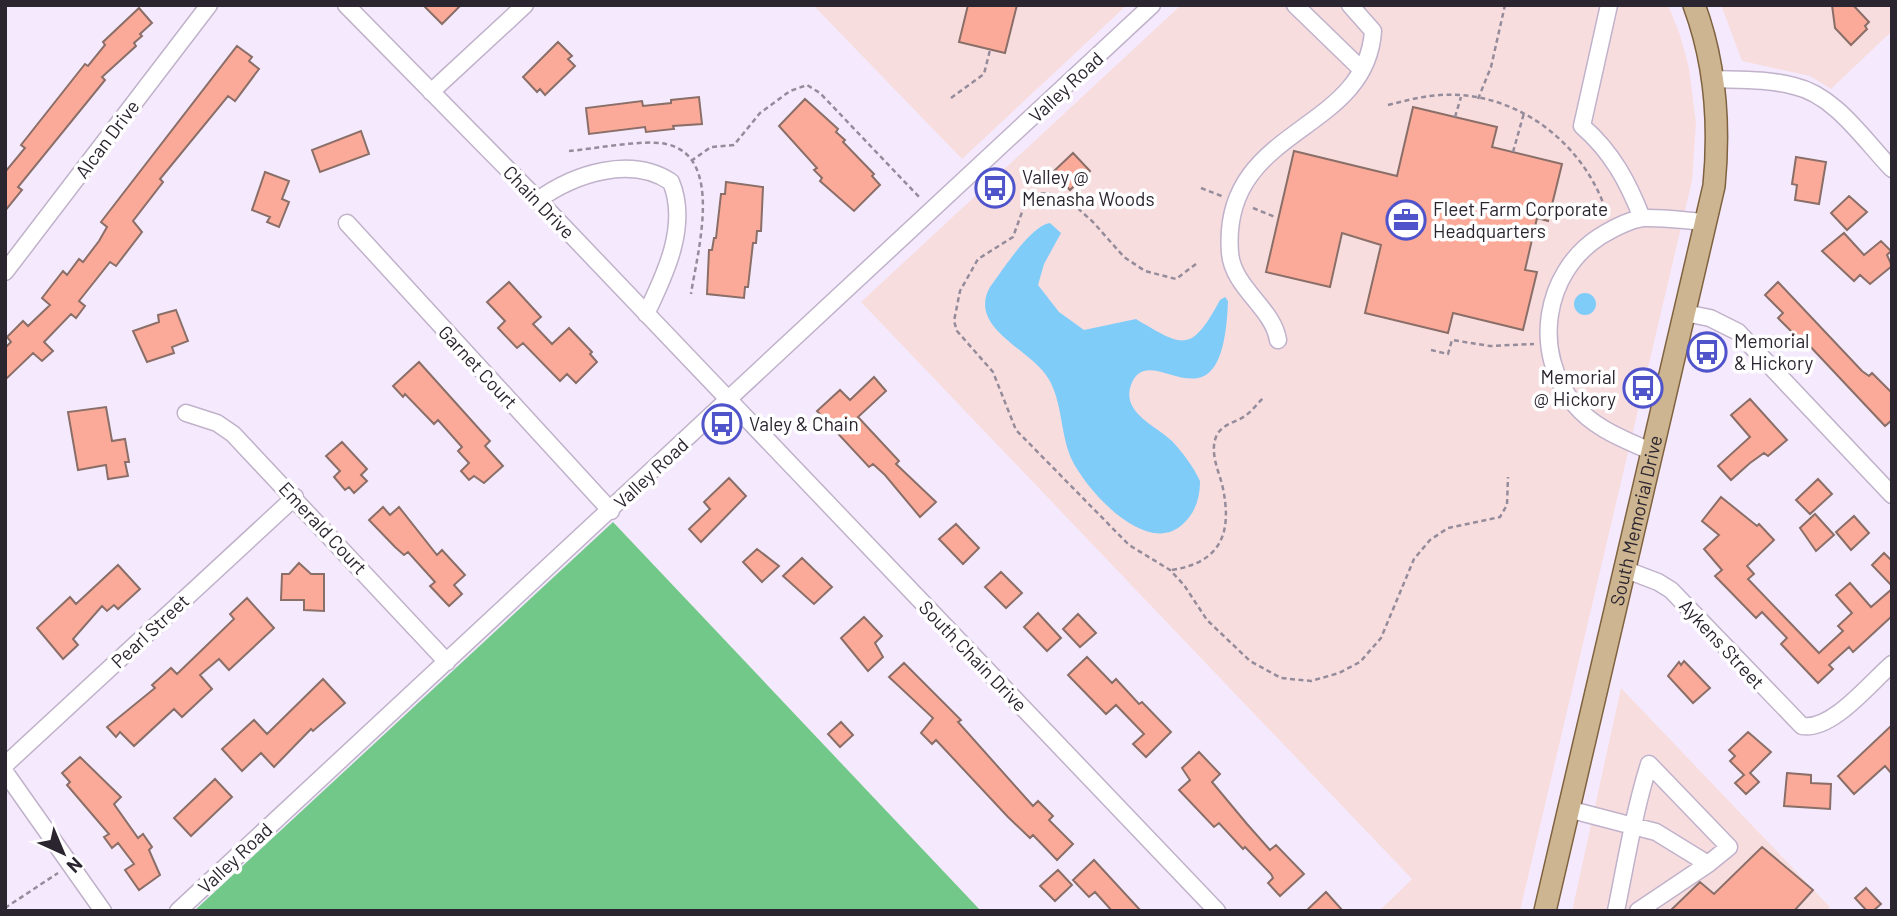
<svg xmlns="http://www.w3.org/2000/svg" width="1897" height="916" viewBox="0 0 1897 916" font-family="Barlow,sans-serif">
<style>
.commercial{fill:#f8dddf}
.forest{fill:#72c888}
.water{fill:#7fccf9}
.building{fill:#fbaa99;stroke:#8a6e68;stroke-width:2}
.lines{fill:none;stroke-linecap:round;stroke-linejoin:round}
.minor-casing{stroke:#c0b2ca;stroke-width:19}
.major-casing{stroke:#7f623f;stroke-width:24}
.path{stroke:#958c9b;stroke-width:2.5;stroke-dasharray:5 3.5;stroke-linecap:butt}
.minor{stroke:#fff;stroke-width:16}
.major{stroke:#cdb591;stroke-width:21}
.labels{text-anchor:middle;stroke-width:7;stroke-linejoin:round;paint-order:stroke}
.street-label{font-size:19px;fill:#2b252f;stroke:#fff}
.poi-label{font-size:19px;fill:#2b252f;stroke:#fff;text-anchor:start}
</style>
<rect width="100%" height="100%" fill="#f5eafd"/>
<path class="commercial" d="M813 5H1127L962 159Z
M1181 5H1668L1680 35 1689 68 1696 123 1692 181 1520 911H1379L1412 879 861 302Z
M1721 5H1892V31L1831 89 1810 76 1742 61Z
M1621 688 1830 907 1826 911H1572Z"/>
<path class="forest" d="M613 522 981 911H194Z"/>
<path class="water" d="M1050 223 1061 233 1044 264 1038 285 1059 312 1084 330 1136 319C1183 347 1191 354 1220 300L1225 297 1228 301C1223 446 1149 333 1131 385 1121 413 1157 426 1172 441 1183 453 1193 466 1200 481 1200 497 1196 512 1183 524 1147 558 1087 491 1072 460 1060 435 1063 402 1048 378 1031 349 967 328 990 287 1003 270 1030 226 1050 223Z
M1574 304a11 11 0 1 1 22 0a11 11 0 1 1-22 0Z"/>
<path class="building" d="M423 5H461L442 24Z
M968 5H1017L1005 53 959 42Z
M1832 5H1853L1869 22 1865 26 1867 29 1851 45 1835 28Z
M139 8 152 23 140 34 142 36 134 43 136 46 102 77 105 80 18 187 22 190 5 211V172L25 148 21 145 85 64 88 66 105 45 103 42Z
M558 42 572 56 568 59 575 66 545 95 540 89 537 92 523 77Z
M237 46 252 57 249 61 259 69 235 101 228 96 160 179 163 182 133 221 142 232 116 266 110 262 79 301 85 306 76 318 71 314 44 342 53 351 42 361 33 353 5 380V348L11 342 7 337 23 321 28 326 50 305 42 298 63 271 67 275 79 259 83 262 99 241 107 227 101 222Z
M699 97 702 124 673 126 674 129 646 132 645 127 589 134 586 108 642 101 643 106 671 103V100Z
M805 99 838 129 836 132 845 140 843 142 874 174 872 176 880 185 854 211 820 181 822 178 814 170 817 168 779 126Z
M1413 107 1497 127 1492 147 1562 164 1548 221 1537 218 1525 270 1537 272 1523 330 1453 313 1448 333 1365 313 1381 245 1342 233 1330 287 1266 272 1294 151 1397 176Z
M361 131 369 154 320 172 312 150Z
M1073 153 1090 171 1070 190 1053 172Z
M1796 157 1826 162 1819 204 1795 200 1797 185 1792 184Z
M265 172 289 181 282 199 289 202 279 227 267 222 270 217 252 210Z
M726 182 763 187 761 231H757L756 243H753L748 287H745L744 298 707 294 709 250H712L714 238H716L721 194H725Z
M1849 196 1867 212 1847 230 1831 213Z
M1844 233 1864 255 1881 241 1891 251 1887 255 1892 266 1870 284 1860 275 1854 281 1822 251Z
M509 282 541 317 533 324 552 344 569 328 592 352 590 354 597 362 576 383 567 374 560 381 523 343 517 348 498 328 505 321 487 302Z
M1778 282 1862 371 1869 376 1872 373 1892 393V420L1885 426 1806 342 1804 344 1778 318 1783 313 1765 295Z
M176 310 188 341 172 347 174 353 147 362 133 331 159 322 158 315Z
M419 362 490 441 485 446 503 466 484 483 474 476 469 480 461 471 469 463 458 451 462 447 438 420 434 424 405 394 403 397 393 386Z
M874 377 886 391 858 417 899 461 896 464 936 502 920 517 885 475 873 464 869 467 817 411 840 390 850 400Z
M1750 399 1787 440 1768 456 1764 453 1750 463 1731 480 1718 466 1750 437 1731 415Z
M106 407 112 441 125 439 129 462H125L128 476 108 479 106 465 78 470 68 412Z
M342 442 367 469 361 475 367 481 354 493 349 487 345 490 334 477 340 471 326 456Z
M729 478 746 496 701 542 689 529 710 509 704 502Z
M1818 479 1832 494 1810 514 1796 500Z
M1721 497 1757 526 1759 524 1774 540 1747 566 1754 574 1748 579 1819 653 1843 631 1838 626 1852 613 1836 595 1850 583 1871 607 1892 589V616L1853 652 1849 647 1829 665 1833 669 1818 683 1781 644 1787 638 1762 612 1756 618 1715 576 1722 570 1704 549 1719 535 1702 521Z
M383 507 390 515 399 507 437 555 442 550 465 575 454 585 462 594 449 606 430 586 435 582 408 552 404 555 395 547 369 520Z
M1815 514 1834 535 1816 551 1800 528Z
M1854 516 1869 533 1851 550 1836 532Z
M956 524 979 548 963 564 939 539Z
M757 549 779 566 762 582 743 562Z
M1884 553 1892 561V586L1872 565Z
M802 558 832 587 814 604 783 576Z
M299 563 311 574H324V611L304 610V600H281L282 574H289Z
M118 565 140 589 118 609 114 605 107 611 102 606 73 639 78 645 63 659 37 628 70 597 76 604Z
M1001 572 1022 593 1006 608 985 587Z
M247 598 274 628 229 670 219 659 200 675 212 689 182 717 174 709 134 746 120 732 116 737 107 727 155 688 152 685 171 668 177 674 234 619 230 614Z
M1038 613 1061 638 1047 651 1024 627Z
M1078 614 1096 633 1080 647 1063 629Z
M864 617 882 636 875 643 883 657 868 671 841 638Z
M1087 657 1112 683 1116 679 1139 704 1142 702 1171 732 1146 757 1133 744 1144 734 1116 705 1106 714 1068 675Z
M1684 661 1710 688 1693 703 1668 676 1679 662 1681 665Z
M904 663 961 720 958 722 1033 806 1038 801 1053 816 1049 820 1073 844 1057 860 1033 835 1030 838 1008 817 936 740 932 744 921 733 933 718 889 677Z
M323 679 345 703 313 731 311 729 274 767 261 753 242 771 222 749 254 720 267 734Z
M841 722 853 735 840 747 828 734Z
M1892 725V774L1885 766 1854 794 1838 776Z
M1748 732 1771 752 1750 773 1759 782 1746 794 1735 783 1744 775 1730 761 1735 756 1729 750Z
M1199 752 1220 774 1212 782 1247 824 1270 850 1276 845 1304 874 1280 896 1268 883 1273 878 1271 874 1245 847 1243 849 1219 823 1214 827 1179 790 1190 780 1182 768Z
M80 757 121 797 114 804 138 838 143 834 152 847 149 850 160 875 139 890 125 870 134 864 118 843 112 848 104 837 109 834 67 785 70 782 62 773Z
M1787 773 1811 775V783L1831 784 1830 809 1784 806Z
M215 779 232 797 191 836 174 818Z
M1762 847 1813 890 1794 911H1670L1700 882 1714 894Z
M1094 860 1141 911H1112L1095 892 1089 897 1073 880Z
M1058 870 1072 885 1055 901 1040 886Z
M1866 888 1881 904 1873 911H1867L1855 898Z
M1326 892 1343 911H1306Z"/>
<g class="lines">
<g class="minor-casing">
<path id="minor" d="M346 5 538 200 1217 911
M1295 5 1362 70
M1609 5 1582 126C1612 152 1628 182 1642 218
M1713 79C1740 80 1768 79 1794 86 1835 95 1864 140 1892 169
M431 92 525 5
M538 200C574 174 631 155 671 182 689 225 665 275 646 314
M347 223 611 511
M5 272 209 5
M1685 313 1710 318 1738 332 1892 495
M1278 340C1273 308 1233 288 1230 253 1220 126 1366 135 1373 31L1350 5
M186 413 217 423 233 434 447 662
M1652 452C1624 439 1595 429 1575 405 1531 353 1544 273 1599 237 1612 229 1628 220 1643 218 1664 217 1687 221 1707 222
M1624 569 1658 582 1671 590 1802 726C1832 731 1870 683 1892 664
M5 765 295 497
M5 772 103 911
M1568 809 1656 832 1708 864 1729 847 1649 764C1634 812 1626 862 1616 911
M178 911 1152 5
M1638 911 1708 864"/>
</g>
<g class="major-casing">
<g id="major">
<path id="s1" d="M1545 911 1714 186C1720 124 1716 64 1694 5"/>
</g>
</g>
<path class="path" d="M951 98 984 74 990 50
M1478 99 1491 67 1505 5
M1388 105C1405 101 1422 96 1440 95 1516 90 1585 143 1607 214
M1455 117 1461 97
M569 151C593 149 644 139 666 144 725 156 697 253 691 294
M1513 152 1524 113
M691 161 711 147 734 145 760 113 790 91 807 85 820 93 921 199
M1201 188 1224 197
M1253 208 1275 217
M1196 264 1176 279 1145 271 1124 257 1093 222 1063 195 1039 193 1026 201 1013 237 978 259 960 291 954 321 957 331 993 372 1016 430 1129 545 1170 570 1184 585 1207 620 1250 661 1281 678 1311 681 1339 673 1360 662 1381 638 1414 559 1430 540 1448 528 1500 517 1507 505 1508 477
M1431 350 1448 354 1452 340 1490 346 1534 344
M1172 570C1222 562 1233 532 1222 484 1218 470 1210 452 1216 437 1221 424 1235 423 1245 416 1252 411 1258 403 1264 397
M5 908 58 873"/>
<use href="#minor" class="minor"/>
<use href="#major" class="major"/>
</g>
<defs>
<g id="bus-ring" transform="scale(2.0125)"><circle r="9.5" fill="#fff" stroke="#5054ca" stroke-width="1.5"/><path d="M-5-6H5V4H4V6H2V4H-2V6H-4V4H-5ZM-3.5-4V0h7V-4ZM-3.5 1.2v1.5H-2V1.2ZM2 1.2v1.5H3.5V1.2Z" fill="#5054ca"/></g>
<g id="office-ring" transform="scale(2.0125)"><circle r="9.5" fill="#fff" stroke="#5054ca" stroke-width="1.5"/><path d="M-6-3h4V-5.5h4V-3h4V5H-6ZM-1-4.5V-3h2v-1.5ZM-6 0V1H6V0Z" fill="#5054ca"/></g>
</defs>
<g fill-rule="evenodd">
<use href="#bus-ring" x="995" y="188"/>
<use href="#office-ring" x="1406" y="220"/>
<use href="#bus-ring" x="1707" y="352"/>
<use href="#bus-ring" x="1643" y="388"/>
<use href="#bus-ring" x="722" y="424"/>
</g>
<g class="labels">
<g class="street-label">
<text transform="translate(1066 87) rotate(-43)" y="7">Valley Road</text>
<text transform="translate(107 139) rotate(-53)" y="7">Alcan Drive</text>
<text transform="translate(539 202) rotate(46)" y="7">Chain Drive</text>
<text transform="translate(478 367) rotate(47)" y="7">Garnet Court</text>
<text transform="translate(651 473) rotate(-43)" y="7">Valley Road</text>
<text dy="7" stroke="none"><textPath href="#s1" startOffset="401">South Memorial Drive</textPath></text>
<text transform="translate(323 528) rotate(47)" y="7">Emerald Court</text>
<text transform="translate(150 631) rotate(-43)" y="7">Pearl Street</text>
<text transform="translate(1722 644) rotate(47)" y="7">Aykens Street</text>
<text transform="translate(973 656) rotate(46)" y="7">South Chain Drive</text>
<text transform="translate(235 858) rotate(-43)" y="7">Valley Road</text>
</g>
<g class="poi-label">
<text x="1022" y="184">Valley @<tspan x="1022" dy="22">Menasha Woods</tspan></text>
<text x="1433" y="216">Fleet Farm Corporate<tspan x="1433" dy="22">Headquarters</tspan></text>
<text x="1734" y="348">Memorial<tspan x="1734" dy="22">&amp; Hickory</tspan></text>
<text x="1616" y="384" text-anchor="end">Memorial<tspan x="1616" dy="22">@ Hickory</tspan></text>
<text x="749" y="431">Valey &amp; Chain</text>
</g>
</g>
<rect width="1897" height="916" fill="none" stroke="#2b252f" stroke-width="14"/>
<g transform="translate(63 853) rotate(136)" stroke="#ffffff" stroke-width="5" paint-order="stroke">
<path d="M0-5L12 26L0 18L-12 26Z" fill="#2b252f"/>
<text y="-10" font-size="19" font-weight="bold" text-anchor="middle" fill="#2b252f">N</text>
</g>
</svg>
